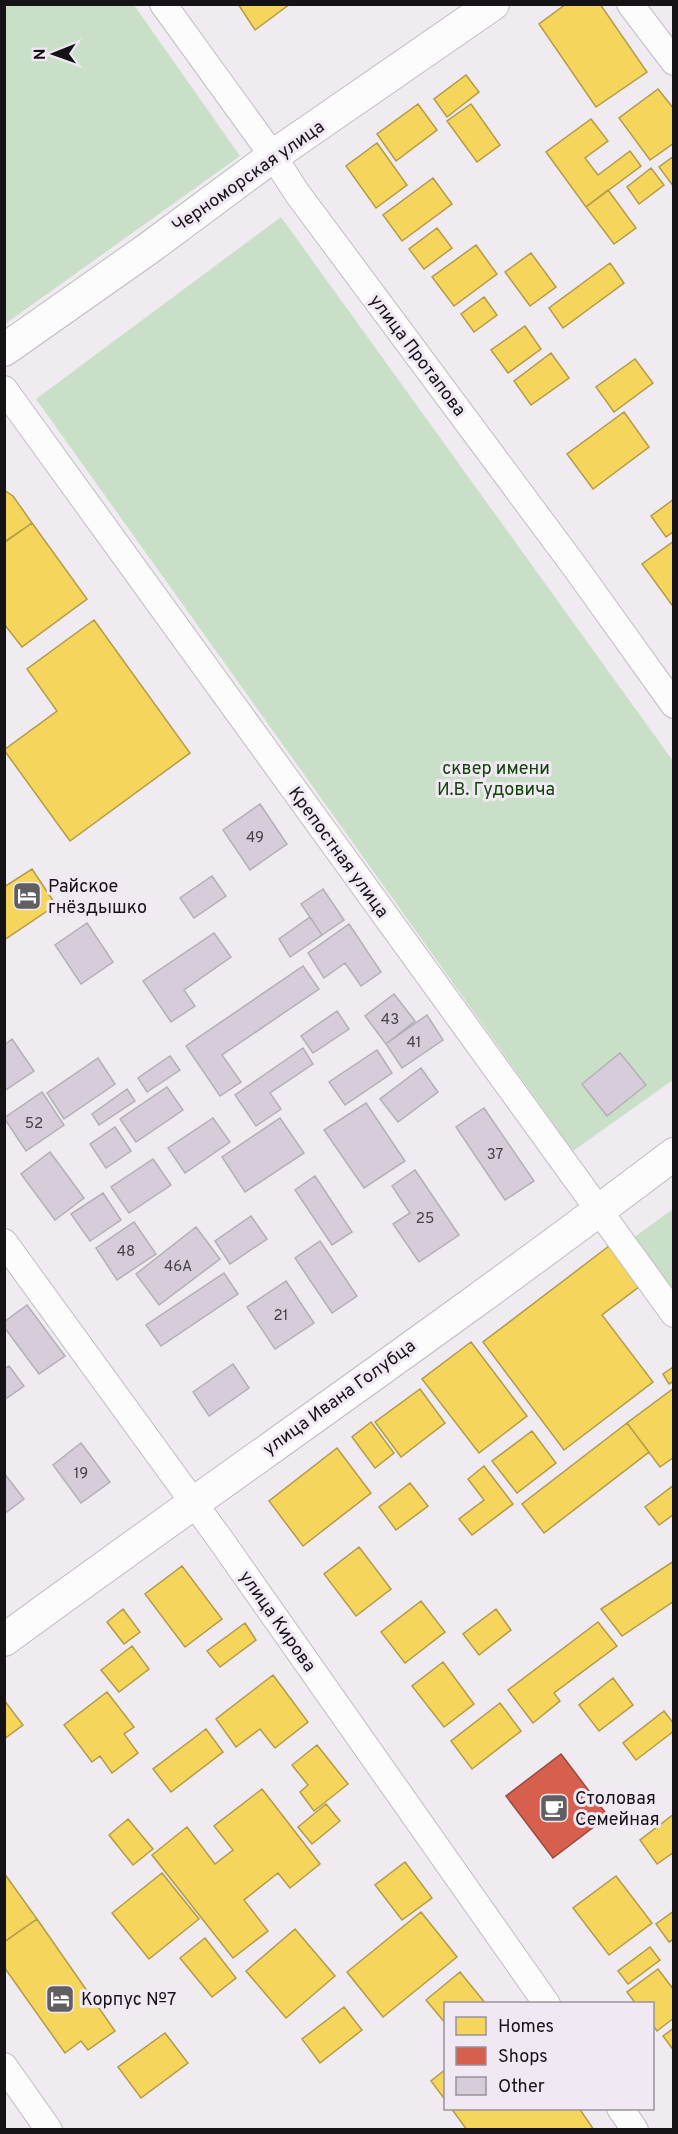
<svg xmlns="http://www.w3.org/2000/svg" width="678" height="2134" viewBox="0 0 678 2134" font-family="Overpass,sans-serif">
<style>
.green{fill:#cadfc7}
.homes{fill:#f6d55c;stroke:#b39b47;stroke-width:1.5}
.shops{fill:#d6604d;stroke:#9c493d;stroke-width:1.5}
.building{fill:#d6ccda;stroke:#b2b0b4;stroke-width:1.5}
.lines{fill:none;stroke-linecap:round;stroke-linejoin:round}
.minor-casing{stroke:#bfbcc0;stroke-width:28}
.tertiary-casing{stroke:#bfbcc0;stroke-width:34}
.minor{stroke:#fdfcfd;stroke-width:26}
.tertiary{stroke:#fdfcfd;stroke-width:32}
.labels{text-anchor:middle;stroke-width:6;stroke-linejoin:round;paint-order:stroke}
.number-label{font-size:15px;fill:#464148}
.street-label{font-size:18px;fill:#161317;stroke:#f0e9f3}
.park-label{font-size:18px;fill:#114308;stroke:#f0e9f3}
.poi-label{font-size:18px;fill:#161317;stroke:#f0e9f3;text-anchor:start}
</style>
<rect width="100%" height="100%" fill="#efebf1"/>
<path class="green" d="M5 4 134 5 240 156 5 324Z
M281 217 673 761V1080L573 1151 36 399Z
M673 1209V1296L633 1238Z"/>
<path class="homes" d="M238 4H290L255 30Z
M566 4H600L647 72 596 107 539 24Z
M466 75 479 92 447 117 434 99Z
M658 89 674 109V143L650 160 619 118Z
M418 104 437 130 396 161 377 134Z
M471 104 500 145 477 162 447 121Z
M591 119 608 141 585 158 598 175 630 151 641 166 586 207 546 152Z
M377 143 407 185 376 208 346 166Z
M674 156V187L659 167Z
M651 168 664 185 639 204 627 187Z
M433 178 452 204 402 241 383 215Z
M608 190 636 228 614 244 586 207Z
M437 228 452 248 424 269 409 249Z
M476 245 497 274 454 306 432 277Z
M531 253 556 287 530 306 505 272Z
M610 263 624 283 563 328 549 308Z
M484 297 497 315 474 332 461 314Z
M525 326 541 349 508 373 491 350Z
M551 353 569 378 531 405 514 381Z
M635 359 653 383 614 412 596 387Z
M624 412 649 447 593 489 567 454Z
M4 490 13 496 32 523 4 542Z
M674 499V531L666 537 651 516Z
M32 523 87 599 22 647 4 624V543Z
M674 541V605H672L642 564Z
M94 620 190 753 70 841 4 750 57 711 27 669Z
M32 869 56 905 4 940V887Z
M613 1243 644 1283 602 1315 653 1382 564 1450 483 1342Z
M471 1342 527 1416 479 1453 422 1379Z
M673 1367 674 1381 669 1384 663 1374Z
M674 1388V1457L660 1467 627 1423Z
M420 1389 445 1423 401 1457 375 1422Z
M371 1422 394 1453 375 1468 352 1437Z
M627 1423 649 1452 544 1533 522 1504Z
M532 1431 556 1463 517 1493 492 1461Z
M337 1448 371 1493 303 1546 269 1501Z
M484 1466 513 1504 472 1535 459 1519 484 1500 468 1479Z
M410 1483 428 1506 396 1530 379 1507Z
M674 1485V1514L659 1525 645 1507Z
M359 1547 391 1589 356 1616 324 1574Z
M674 1561V1601L622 1636 601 1609Z
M182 1566 222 1619 185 1647 145 1594Z
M421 1601 445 1632 405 1663 381 1632Z
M123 1609 140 1632 124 1644 107 1622Z
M496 1609 511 1630 479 1655 463 1634Z
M598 1622 617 1646 554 1693 560 1701 533 1723 508 1690Z
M245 1623 256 1640 220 1667 207 1651Z
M132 1646 149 1669 119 1692 101 1670Z
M443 1662 474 1704 444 1727 412 1686Z
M273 1675 308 1722 275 1748 260 1729 236 1747 216 1719Z
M613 1678 633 1705 599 1731 579 1705Z
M107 1692 134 1727 124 1734 138 1753 112 1773 100 1756 92 1762 64 1725Z
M4 1700 23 1725 4 1739Z
M500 1703 521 1731 472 1769 451 1741Z
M664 1711 674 1724V1731L636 1760 623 1743Z
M206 1729 223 1752 171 1792 153 1769Z
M317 1745 348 1784 314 1811 300 1792 308 1785 292 1765Z
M262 1789 320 1864 290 1888 278 1873 244 1900 268 1931 233 1958 152 1855 187 1827 215 1864 233 1850 214 1826Z
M326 1804 340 1821 312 1844 298 1827Z
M674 1814V1852L657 1864 640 1840Z
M128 1819 153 1849 133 1865 109 1835Z
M405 1862 432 1898 402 1920 375 1885Z
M4 1873 37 1919 4 1942Z
M162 1873 199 1919 149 1959 112 1913Z
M616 1876 652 1923 609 1955 573 1908Z
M674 1911V1939L669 1942 656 1924Z
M421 1912 457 1957 383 2017 347 1972Z
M37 1919 115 2031 88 2050 81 2041 65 2053 4 1967V1942Z
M295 1929 335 1976 286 2018 246 1971Z
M205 1938 236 1978 212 1997 180 1958Z
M650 1947 660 1960 628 1984 618 1971Z
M658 1969 674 1990V2018L657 2031 652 2024V2004H636L627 1992Z
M460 1972 486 2004H446V2024L426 2000Z
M344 2007 362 2030 320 2063 302 2039Z
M674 2028V2051L663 2036Z
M165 2033 188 2063 141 2098 118 2067Z
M446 2069V2101L431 2081Z
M451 2108H579L594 2130H467Z"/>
<path class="shops" d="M561 1754 608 1816 553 1858 506 1796Z"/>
<path class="building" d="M260 804 287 844 250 870 223 830Z
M212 876 226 896 194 918 180 898Z
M323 889 344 920 322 935 301 904Z
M310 917 322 935 290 957 279 939Z
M87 923 113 962 81 984 55 945Z
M349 924 381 972 361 986 345 963 324 978 308 953Z
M214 933 231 957 184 990 195 1006 171 1022 143 981Z
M303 966 319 989 222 1055 241 1082 220 1096 186 1046Z
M394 994 415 1021 386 1044 365 1016Z
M337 1011 349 1029 313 1053 301 1036Z
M427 1015 443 1040 402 1068 386 1044Z
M12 1039 34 1071 4 1091V1045Z
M303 1048 313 1064 270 1093 281 1109 256 1126 235 1095Z
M377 1050 392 1073 345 1105 329 1082Z
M620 1053 646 1085 607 1116 582 1084Z
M170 1056 180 1070 147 1092 138 1078Z
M98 1058 115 1084 64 1119 47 1093Z
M421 1068 438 1092 398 1122 380 1099Z
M167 1087 183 1110 136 1142 120 1119Z
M127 1089 135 1101 99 1125 92 1114Z
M42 1092 64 1125 26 1151 4 1118Z
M366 1103 405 1161 364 1188 324 1130Z
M484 1108 534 1181 505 1200 456 1127Z
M213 1118 230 1142 185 1173 168 1148Z
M280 1118 304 1153 245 1192 222 1157Z
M115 1127 131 1151 106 1168 90 1144Z
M50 1152 84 1198 55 1220 21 1174Z
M153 1159 171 1185 129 1213 111 1187Z
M415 1170 459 1235 419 1262 393 1224 410 1213 392 1186Z
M315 1176 352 1232 332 1245 295 1190Z
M103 1193 121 1220 90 1241 71 1214Z
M251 1216 267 1239 230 1264 215 1241Z
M134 1222 156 1254 117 1280 96 1248Z
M196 1227 220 1259 159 1305 136 1274Z
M320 1241 357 1296 332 1313 295 1258Z
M224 1273 238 1294 161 1346 146 1325Z
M286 1281 314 1323 275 1349 247 1307Z
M27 1305 65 1356 39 1374 4 1327V1322Z
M233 1364 249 1388 209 1416 193 1392Z
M9 1366 24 1386 4 1400V1369Z
M81 1443 110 1482 81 1503 53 1465Z
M4 1473 24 1499 4 1514Z"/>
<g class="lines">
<g class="minor-casing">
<path id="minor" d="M163 4 273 156 297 193 575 567 674 705
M630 4 674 62
M4 389 674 1314
M4 1242 220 1539 547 2004
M4 2066 49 2130
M620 2108 635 2130"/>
</g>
<g class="tertiary-casing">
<path id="tertiary" d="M4 350 149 248 273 156 493 4
M4 1640C227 1477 454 1321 674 1154"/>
</g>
<use href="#minor" class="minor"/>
<use href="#tertiary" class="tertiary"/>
</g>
<defs>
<g id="hotel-square" transform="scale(1.5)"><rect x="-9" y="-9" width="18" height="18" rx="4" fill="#625f63" stroke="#f0e9f3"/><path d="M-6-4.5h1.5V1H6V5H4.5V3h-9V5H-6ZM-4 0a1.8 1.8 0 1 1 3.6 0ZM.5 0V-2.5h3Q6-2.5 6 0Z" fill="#fff"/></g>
<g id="cafe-square" transform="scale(1.5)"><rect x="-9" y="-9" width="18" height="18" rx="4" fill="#625f63" stroke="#f0e9f3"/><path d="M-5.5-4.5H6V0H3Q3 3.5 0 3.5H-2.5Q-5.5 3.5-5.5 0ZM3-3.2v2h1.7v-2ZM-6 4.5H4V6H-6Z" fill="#fff"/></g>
</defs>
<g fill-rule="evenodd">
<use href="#hotel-square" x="27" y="896"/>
<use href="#cafe-square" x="554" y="1808"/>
<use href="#hotel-square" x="60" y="1999"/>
</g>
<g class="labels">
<g class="number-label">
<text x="255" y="842">49</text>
<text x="390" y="1024">43</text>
<text x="414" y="1047">41</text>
<text x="34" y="1128">52</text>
<text x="495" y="1159">37</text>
<text x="425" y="1223">25</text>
<text x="126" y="1256">48</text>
<text x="178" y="1271">46А</text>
<text x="281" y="1320">21</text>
<text x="81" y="1478">19</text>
</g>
<g class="street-label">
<text transform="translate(248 176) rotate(-35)" y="6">Черноморская улица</text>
<text transform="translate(418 355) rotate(53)" y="6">улица Протапова</text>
<text transform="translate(339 852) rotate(54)" y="6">Крепостная улица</text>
<text transform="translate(339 1397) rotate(-36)" y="6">улица Ивана Голубца</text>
<text transform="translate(278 1621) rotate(55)" y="6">улица Кирова</text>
</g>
<g class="park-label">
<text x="496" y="774">сквер имени<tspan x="496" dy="21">И.В. Гудовича</tspan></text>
</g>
<g class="poi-label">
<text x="48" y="892">Райское<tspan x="48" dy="21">гнёздышко</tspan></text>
<text x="575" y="1804">Столовая<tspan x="575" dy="21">Семейная</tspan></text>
<text x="81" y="2005">Корпус №7</text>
</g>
</g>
<rect width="678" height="2134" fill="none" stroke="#161317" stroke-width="12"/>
<rect x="444" y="2002" width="210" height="108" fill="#f0e9f3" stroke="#99939b" stroke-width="1.5"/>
<rect x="456" y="2017" width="30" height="18" fill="#f6d55c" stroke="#99939b" stroke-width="1.5"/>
<text x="498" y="2032" font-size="18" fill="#161317">Homes</text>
<rect x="456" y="2047" width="30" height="18" fill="#d6604d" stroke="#99939b" stroke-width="1.5"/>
<text x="498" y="2062" font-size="18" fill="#161317">Shops</text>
<rect x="456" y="2077" width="30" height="18" fill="#d6ccda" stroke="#99939b" stroke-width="1.5"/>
<text x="498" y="2092" font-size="18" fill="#161317">Other</text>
<g transform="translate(54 54) rotate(269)" stroke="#f0e9f3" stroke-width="4.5" paint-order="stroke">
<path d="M0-4.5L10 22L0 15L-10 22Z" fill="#161317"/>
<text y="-9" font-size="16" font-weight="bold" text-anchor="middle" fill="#161317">N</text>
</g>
</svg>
